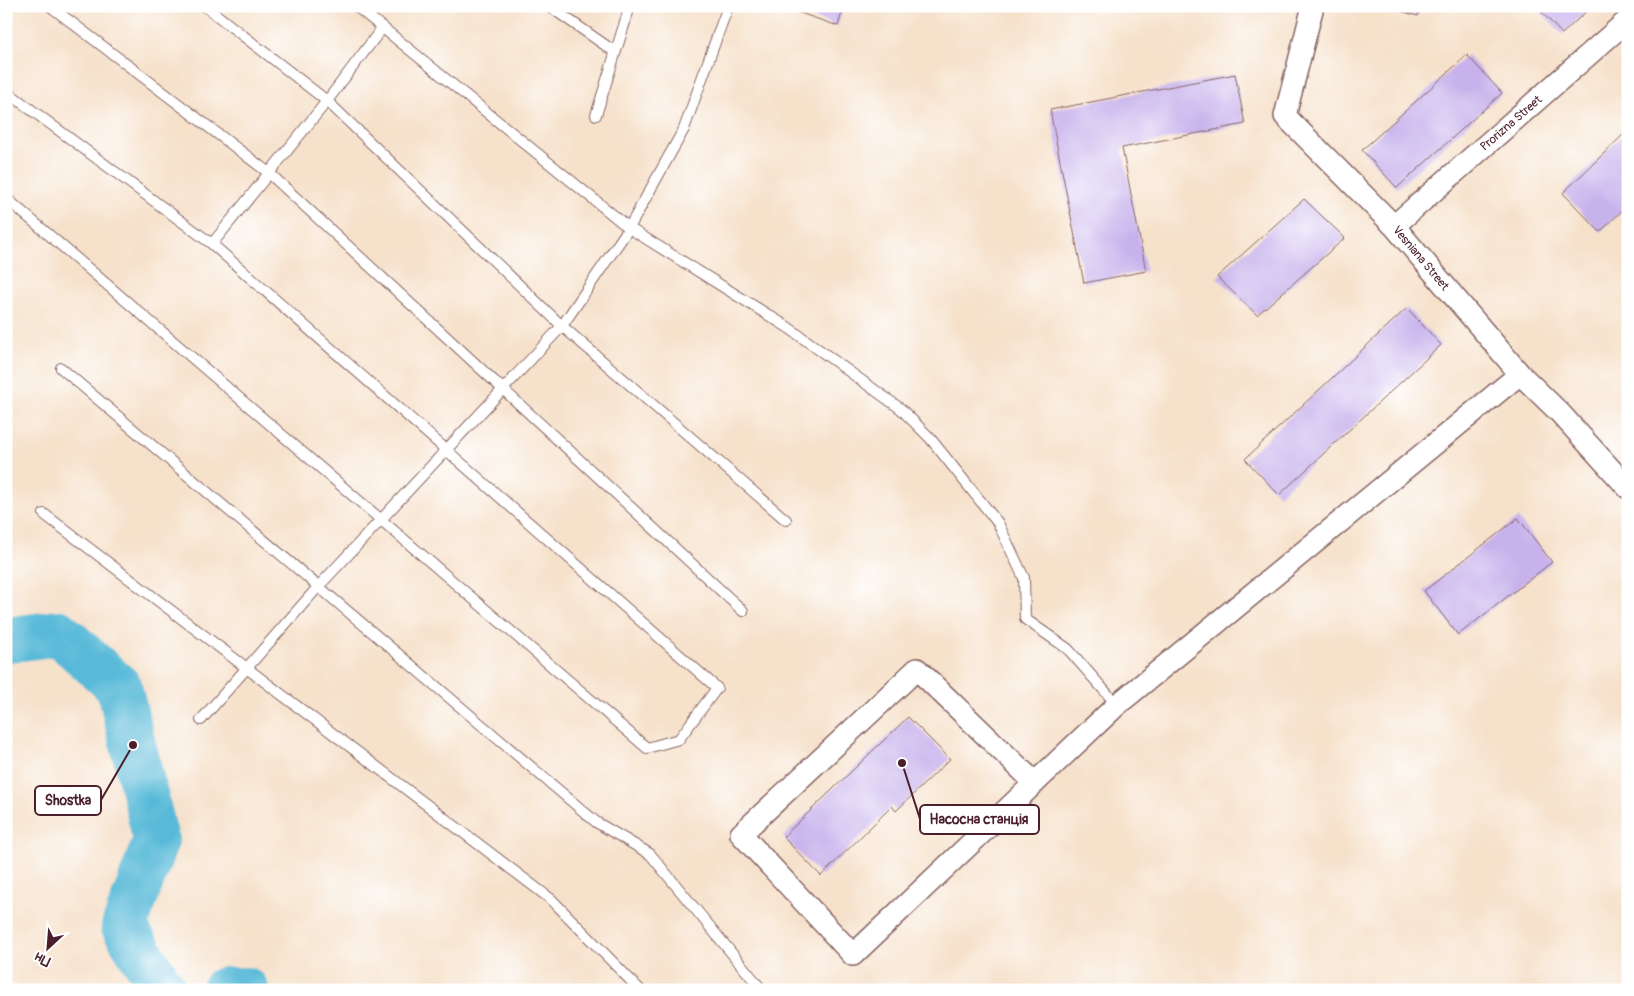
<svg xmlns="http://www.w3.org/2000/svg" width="1634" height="996" viewBox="0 0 1634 996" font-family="Pangolin,sans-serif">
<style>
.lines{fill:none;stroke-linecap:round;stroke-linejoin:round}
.river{stroke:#59bad8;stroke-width:46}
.building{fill:#c7b2ec}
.lane-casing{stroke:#866363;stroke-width:12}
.street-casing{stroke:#866363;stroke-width:24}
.lane{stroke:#fff;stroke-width:10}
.street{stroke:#fff;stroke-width:21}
.labels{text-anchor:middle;stroke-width:4.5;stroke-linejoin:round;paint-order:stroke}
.street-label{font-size:12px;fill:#4a1f2b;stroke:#fff}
.leader{fill:none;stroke:#4a1f2b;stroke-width:2}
.callout-dot{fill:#4a1f2b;stroke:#fff;stroke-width:2}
.callout{fill:#fff;stroke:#4a1f2b;stroke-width:2}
.callout-label{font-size:14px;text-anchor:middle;font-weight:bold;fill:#4a1f2b}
</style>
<rect width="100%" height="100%" fill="#fff"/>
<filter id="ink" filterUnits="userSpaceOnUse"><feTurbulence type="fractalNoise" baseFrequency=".02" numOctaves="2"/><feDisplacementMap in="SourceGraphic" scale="10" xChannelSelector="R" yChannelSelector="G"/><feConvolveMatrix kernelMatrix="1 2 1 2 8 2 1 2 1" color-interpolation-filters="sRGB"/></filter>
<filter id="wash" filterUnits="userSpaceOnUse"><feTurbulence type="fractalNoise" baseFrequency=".0096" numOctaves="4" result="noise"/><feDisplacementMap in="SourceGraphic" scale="20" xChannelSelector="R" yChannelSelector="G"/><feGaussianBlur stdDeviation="1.12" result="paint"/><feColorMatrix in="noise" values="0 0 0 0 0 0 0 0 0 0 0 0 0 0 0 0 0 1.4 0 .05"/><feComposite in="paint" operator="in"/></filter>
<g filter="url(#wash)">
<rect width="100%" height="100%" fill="#f6e1ca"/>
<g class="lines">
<path class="river" d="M6 640 59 633 119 687 156 840 124 927 164 990
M224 990H246"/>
</g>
<g id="blocks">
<path class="building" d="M780 6H844L838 26Z
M1383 6H1421L1418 16Z
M1536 6H1592L1562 34Z
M1467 55 1502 93 1397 188 1362 150Z
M1235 74 1245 124 1122 148 1146 271 1084 283 1050 110Z
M1628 130V205L1600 232 1563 193Z
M1304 199 1345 238 1257 315 1217 277Z
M1407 308 1441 345 1279 495 1245 459Z
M1518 518 1552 562 1458 635 1424 591Z
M908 717 950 759 896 811 892 806 821 876 783 837Z"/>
</g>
</g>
<g filter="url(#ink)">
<use href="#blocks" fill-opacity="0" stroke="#866363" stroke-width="1"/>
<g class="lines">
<g class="lane-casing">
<path id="lane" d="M50 6 269 173 743 611
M205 6 327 101 562 326 786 520
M356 6 629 228 789 328 901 409 930 438 998 523 1024 578 1025 619 1068 649 1117 705
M549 6 615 52
M6 91 212 244 717 688 679 739 647 748 6 198
M596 115 630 6
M212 244 327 101 383 27
M61 368 596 822 650 854 762 990
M44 514 552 900 640 990
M201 720 318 587 562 326 629 228 684 129 728 6"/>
</g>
<g class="street-casing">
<path id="street" d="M1313 6 1285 116 1394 226 1520 374 1560 413 1628 488
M1394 226 1628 20
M1035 783 917 669 741 834 853 955 1117 705 1520 374"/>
</g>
<use href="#lane" class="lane"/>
<use href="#street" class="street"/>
</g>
</g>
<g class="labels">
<g class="street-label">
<text transform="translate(1511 123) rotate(-41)" y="4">Prorizna Street</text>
<text transform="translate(1421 258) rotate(50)" y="4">Vesniana Street</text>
</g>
</g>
<path class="leader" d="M133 745L101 800M902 763L920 819"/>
<g class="callout-dot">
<circle cx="133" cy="745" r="5"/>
<circle cx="902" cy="763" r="5"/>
</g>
<g class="callout">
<rect x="35" y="786" width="66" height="29" rx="5"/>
<rect x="920" y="805" width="119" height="29" rx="5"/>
</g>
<g class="callout-label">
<text x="68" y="805">Shostka</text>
<text x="979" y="824">Насосна станція</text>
</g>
<rect width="1634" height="996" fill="none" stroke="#fff" stroke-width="25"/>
<g transform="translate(48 948) rotate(206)" stroke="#ffffff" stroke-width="4" paint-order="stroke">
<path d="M0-4L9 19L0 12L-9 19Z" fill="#4a1f2b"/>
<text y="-8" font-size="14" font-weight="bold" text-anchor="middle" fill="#4a1f2b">Пн</text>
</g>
</svg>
